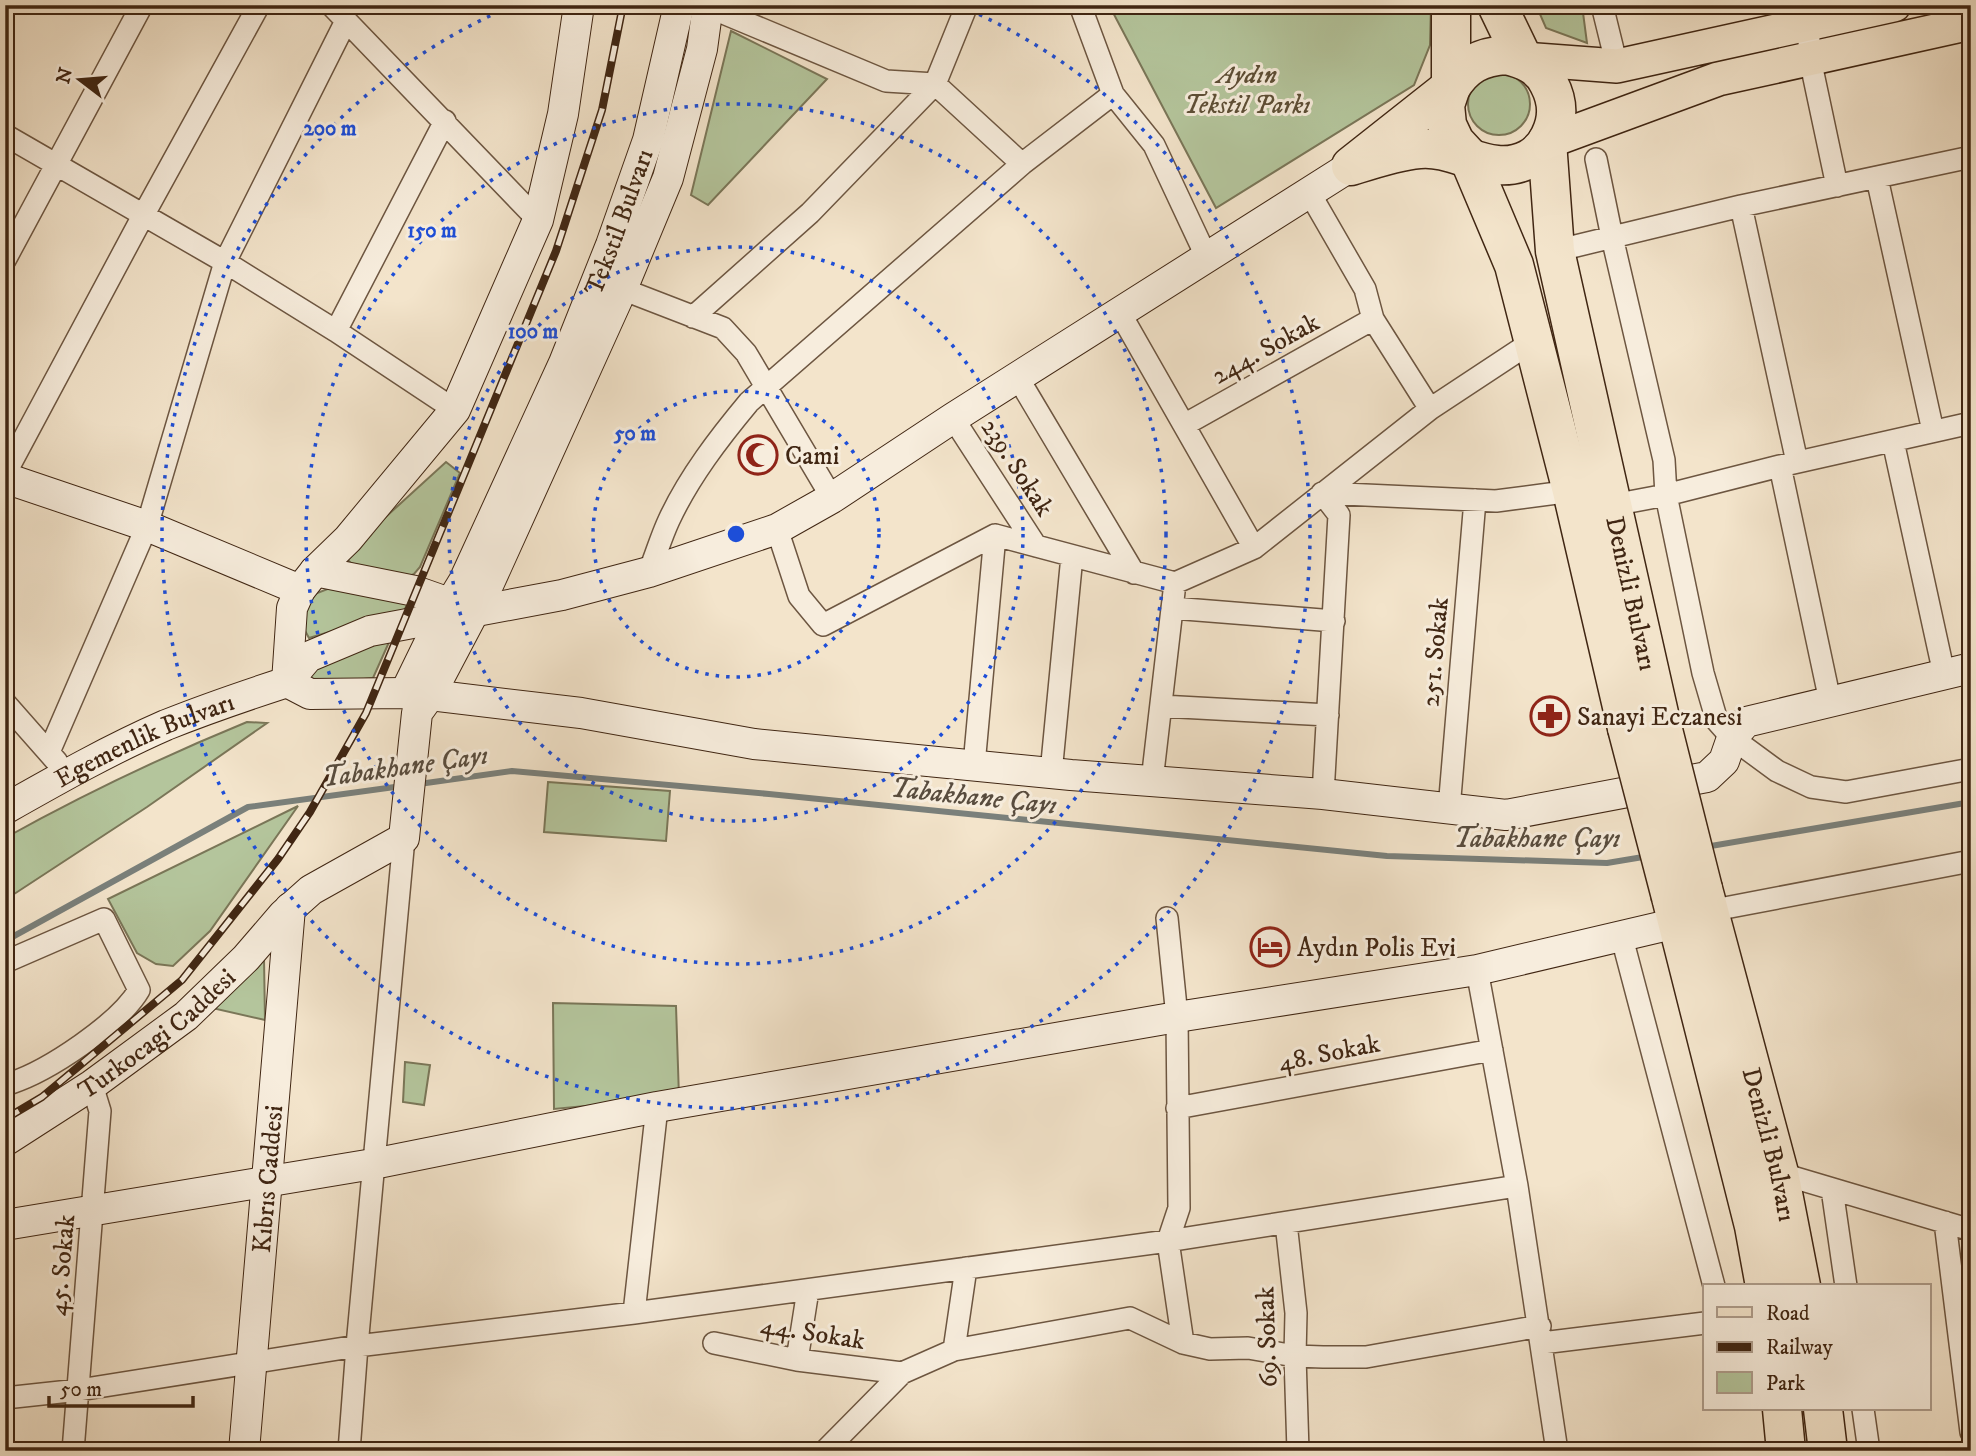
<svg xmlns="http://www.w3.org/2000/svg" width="1976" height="1456" viewBox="0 0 1976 1456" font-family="'IM FELL DW Pica',serif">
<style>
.green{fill:#b4c59c;stroke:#7a7658;stroke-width:2}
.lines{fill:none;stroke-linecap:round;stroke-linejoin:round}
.stream{stroke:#7a807b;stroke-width:6}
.street-casing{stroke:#6d5641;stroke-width:24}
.secondary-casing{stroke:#402613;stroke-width:32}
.primary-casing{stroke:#402613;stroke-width:36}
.highway-casing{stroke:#402613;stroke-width:41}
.street{stroke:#f7eddd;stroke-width:21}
.secondary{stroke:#f7eddd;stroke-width:30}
.primary{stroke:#f3e4cb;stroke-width:33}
.highway{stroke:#f3e4cb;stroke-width:38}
.rail-casing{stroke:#402613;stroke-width:8}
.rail{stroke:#f7eddd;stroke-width:5;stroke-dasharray:16;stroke-linecap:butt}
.highway-bridge-casing{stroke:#402613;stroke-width:41;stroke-linecap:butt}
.highway-bridge{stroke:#f3e4cb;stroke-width:38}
.ring{fill:none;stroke:#1d4ed8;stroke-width:3.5;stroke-dasharray:3.5 7}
.labels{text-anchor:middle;stroke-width:6;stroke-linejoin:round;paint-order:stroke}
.park-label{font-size:26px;font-style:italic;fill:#5d4e35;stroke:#f7eddd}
.street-label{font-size:26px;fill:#402613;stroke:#f7eddd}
.poi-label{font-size:26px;fill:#402613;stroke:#f7eddd;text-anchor:start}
.water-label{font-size:28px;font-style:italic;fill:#584c3e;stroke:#f7eddd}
.centre{fill:#1d4ed8;stroke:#f7eddd;stroke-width:3.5}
.ring-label{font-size:21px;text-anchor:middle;font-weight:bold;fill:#1d4ed8;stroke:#f7eddd;stroke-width:6;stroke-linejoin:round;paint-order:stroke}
</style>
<rect width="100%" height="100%" fill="#f3e4cb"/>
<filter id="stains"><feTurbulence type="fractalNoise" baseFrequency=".00286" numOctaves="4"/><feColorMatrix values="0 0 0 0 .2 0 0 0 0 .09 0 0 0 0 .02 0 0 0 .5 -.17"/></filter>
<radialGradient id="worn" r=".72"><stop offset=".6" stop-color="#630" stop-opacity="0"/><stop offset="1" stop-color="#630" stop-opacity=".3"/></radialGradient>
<path class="green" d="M1109 5H1431L1430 45 1414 85 1216 208Z
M1536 5H1582L1587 43 1546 28Z
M731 31 827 79 708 205 691 195Z
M1468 104a31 31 0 1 1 62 0a31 31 0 1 1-62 0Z
M446 462 460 473 420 567 414 574 406 578 354 567 344 555Z
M330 588 411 599 404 610 309 638 303 627 307 597Z
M390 640 373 678 326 683 311 679 309 672 312 665Z
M247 722 267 723 147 807 5 900V838C84 794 164 756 247 722Z
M548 782 670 791 666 841 544 832Z
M298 806 210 931 173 966 156 964 137 953 108 899Z
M264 958 265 1020 212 1008Z
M553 1003 676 1006 679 1097 554 1109Z
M405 1062 430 1065 424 1105 403 1102Z"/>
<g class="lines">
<path class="stream" d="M419 784 512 771 769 794 1387 856 1607 863 1649 856
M1705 847 1971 802
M5 941 248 807 402 786"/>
<g class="street-casing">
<path id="street" d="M331 5 538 220
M704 5 886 81 935 84
M967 5 935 84 1022 164
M1080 5 1113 94
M1602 5 1617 66
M1803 5 1808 24 1810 59 1837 186
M5 135 225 262 336 331 455 410
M1596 159 1612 237 1664 460 1666 495 1703 673 1717 721 1732 738 1777 771 1811 787 1846 792 1971 769
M1877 178 1933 431
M1309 192 1365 289 1373 319 1430 409
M1741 206 1797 462
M1555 251 1741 206 1971 157
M5 260 142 5
M622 289 723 328 746 353 832 498
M1120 313 1254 548
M693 317 810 213 935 84
M336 331 445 121
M1018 378 1134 573
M953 418 1036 546
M1184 425 1373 319
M1893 441 1944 674
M1780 466 1830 701
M5 474 144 214 259 5
M1613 505 1666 495 1780 466 1971 423
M777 529 799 596 823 625 995 535 1175 583 1254 548 1430 409 1533 341
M649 572C656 555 661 537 669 520 689 477 719 438 749 402L1022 164 1113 94 1154 145 1207 258
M1172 608 1334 621
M5 703 57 762
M1161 706 1328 715
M49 752 147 526 225 262 346 21
M974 765 995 535
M1051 773 1072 556
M1152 781 1175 583
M1323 794 1339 515 1322 493 1496 501 1572 491
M1449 809 1475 500
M1709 911 1971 861
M1167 918 1177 1017 1179 1208 1168 1241 1183 1343
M1622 938 1714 1286
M5 962 104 919 139 990C119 1024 48 1071 11 1083L5 1080
M1477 970 1517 1186 1557 1451
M1177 1108 1492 1050
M1779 1173 1971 1230
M1832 1189 1846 1286
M1945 1222 1971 1432
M1286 1223 1296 1313 1295 1356 1298 1451
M634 1313 657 1107
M714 1343 797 1360 902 1373
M1542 1343 1705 1323
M954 1350 966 1268
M797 1360 808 1290
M5 1398 79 1390 357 1346 634 1313 1168 1241 1517 1186
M1863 1409 1869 1451
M73 1451 100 1111 92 1085
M349 1451 357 1346 404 838
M825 1451 902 1373 954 1350 1130 1318 1183 1343 1210 1349 1248 1348 1295 1356 1323 1357H1366L1540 1326"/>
</g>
<g class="secondary-casing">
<g id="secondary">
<path d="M5 478 147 526 300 590"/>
<path d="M315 571 415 591 469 610"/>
<path d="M287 682 310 694 405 693 430 695 581 713 754 744 1071 775 1323 794 1506 815 1707 777 1724 761 1732 738 1746 722 1971 668"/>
<path d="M287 682 308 657 370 631 562 595 649 572 777 529 832 498 953 418 1351 166"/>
<path d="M287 682 292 608 300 590 315 571 348 539 455 410 538 220 563 114 579 5"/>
<path id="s1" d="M405 693 442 617 464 581 564 363 611 245 648 140 679 5"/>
<path id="s2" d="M5 809C58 779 111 749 166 725 206 709 247 695 287 682"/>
<path id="s3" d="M5 1141 92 1085 186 1016 246 958 283 915 311 890 404 838 417 713 430 695 489 583 622 289 668 178 702 49 708 5"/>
<path d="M5 1225 373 1164 657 1107 1177 1017 1477 970 1677 923"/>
<path id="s4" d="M244 1451 290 908"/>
</g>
</g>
<g class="primary-casing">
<path id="primary" d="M1523 59 1617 66 1894 5
M1547 142 1718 79 1971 23"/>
</g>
<g class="highway-casing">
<g id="highway">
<path d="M1451 5V87L1445 105 1447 125 1455 142 1468 156 1514 265 1572 491 1627 728"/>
<path d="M1497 5 1523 59"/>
<path d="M1506 55C1524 59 1541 66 1549 84 1558 101 1559 118 1550 136 1546 145 1538 154 1529 159 1491 179 1458 145 1419 149 1396 151 1373 159 1351 166L1451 87C1465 65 1480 57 1506 55Z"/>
<path id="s5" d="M1547 142 1555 251 1660 718"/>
<path id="s6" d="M1703 889 1779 1173 1801 1286"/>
<path d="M1671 897 1754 1226 1765 1286"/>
<path d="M1782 1409 1786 1451"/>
<path d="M1823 1409 1828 1451"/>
</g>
</g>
<use href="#street" class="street"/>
<use href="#secondary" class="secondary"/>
<use href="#primary" class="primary"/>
<use href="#highway" class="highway"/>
<g class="rail-casing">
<path id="rail" d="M5 1119 42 1097 182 980 278 859 310 812 366 713 556 251 602 110 623 5"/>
</g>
<use href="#rail" class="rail"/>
<g class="highway-bridge-casing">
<path id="highway-bridge" d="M1660 718 1703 889
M1627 728 1671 897"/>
</g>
<use href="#highway-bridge" class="highway-bridge"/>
</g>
<g class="ring">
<circle cx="736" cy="534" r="143"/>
<circle cx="736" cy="534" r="287"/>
<circle cx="736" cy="534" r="430"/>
<path d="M960 6A574 574 0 1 1 512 6"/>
</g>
<defs>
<g id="mosque-ring" transform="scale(2.0125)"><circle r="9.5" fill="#f7eddd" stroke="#8f2418" stroke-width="1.5"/><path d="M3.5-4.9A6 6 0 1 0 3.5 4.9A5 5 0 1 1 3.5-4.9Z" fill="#8f2418"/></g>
<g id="pharmacy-ring" transform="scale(2.0125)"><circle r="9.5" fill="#f7eddd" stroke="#8f2418" stroke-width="1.5"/><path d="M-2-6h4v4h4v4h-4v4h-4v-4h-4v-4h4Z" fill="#8f2418"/></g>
<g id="hotel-ring" transform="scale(2.0125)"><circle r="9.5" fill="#f7eddd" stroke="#8f2418" stroke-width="1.5"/><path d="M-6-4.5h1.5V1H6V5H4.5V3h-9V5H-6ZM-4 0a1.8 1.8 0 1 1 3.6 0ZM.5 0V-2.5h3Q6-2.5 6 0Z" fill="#8f2418"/></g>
</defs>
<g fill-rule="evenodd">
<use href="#mosque-ring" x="758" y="455"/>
<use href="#pharmacy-ring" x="1550" y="716"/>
<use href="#hotel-ring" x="1270" y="947"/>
</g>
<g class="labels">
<g class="park-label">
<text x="1247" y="83">Aydın<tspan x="1247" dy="30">Tekstil Parkı</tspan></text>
</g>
<g class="street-label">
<text dy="9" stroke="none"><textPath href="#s1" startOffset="518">Tekstil Bulvarı</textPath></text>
<text transform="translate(1265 348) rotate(-29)" y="9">244. Sokak</text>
<text transform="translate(1018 467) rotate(57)" y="9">239. Sokak</text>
<text dy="9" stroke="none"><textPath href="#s5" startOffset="460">Denizli Bulvarı</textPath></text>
<text transform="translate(1434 652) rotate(-85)" y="9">251. Sokak</text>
<text dy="9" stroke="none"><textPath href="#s2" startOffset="156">Egemenlik Bulvarı</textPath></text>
<text dy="9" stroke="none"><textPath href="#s3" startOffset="186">Turkocagi Caddesi</textPath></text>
<text transform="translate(1329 1052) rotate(-11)" y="9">48. Sokak</text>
<text dy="9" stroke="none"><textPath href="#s6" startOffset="264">Denizli Bulvarı</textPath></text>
<text dy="9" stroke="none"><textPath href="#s4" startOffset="273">Kıbrıs Caddesi</textPath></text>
<text transform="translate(61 1265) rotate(-85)" y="9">45. Sokak</text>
<text transform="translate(813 1332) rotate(9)" y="9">44. Sokak</text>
<text transform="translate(1266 1337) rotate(-92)" y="9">69. Sokak</text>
</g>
<g class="poi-label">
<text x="785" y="464">Cami</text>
<text x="1577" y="725">Sanayi Eczanesi</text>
<text x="1297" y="956">Aydın Polis Evi</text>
</g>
<g class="water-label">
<text transform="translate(405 765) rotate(-8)" y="10">Tabakhane Çayı</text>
<text transform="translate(974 795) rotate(6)" y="10">Tabakhane Çayı</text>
<text x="1537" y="847">Tabakhane Çayı</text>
</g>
</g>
<circle cx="736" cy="534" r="10" class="centre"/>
<g class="ring-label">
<text x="330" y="135">200 m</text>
<text x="432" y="237">150 m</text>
<text x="533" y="338">100 m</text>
<text x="635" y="440">50 m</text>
</g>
<rect width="1976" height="1456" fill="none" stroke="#f3e4cb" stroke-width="28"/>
<rect x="7" y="7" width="1962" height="1442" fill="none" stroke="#402613" stroke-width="3.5"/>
<rect x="14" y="14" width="1948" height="1428" fill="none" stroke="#402613" stroke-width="2"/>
<rect x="1703" y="1284" width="228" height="126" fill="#f7eddd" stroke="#ae9d8c" stroke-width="2"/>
<rect x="1717" y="1307" width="35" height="10" fill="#f3e4cb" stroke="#ae9d8c" stroke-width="2"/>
<text x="1766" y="1320" font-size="21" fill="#402613">Road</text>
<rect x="1717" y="1342" width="35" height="10" fill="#402613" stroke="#ae9d8c" stroke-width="2"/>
<text x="1766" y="1354" font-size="21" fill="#402613">Railway</text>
<rect x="1717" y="1372" width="35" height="21" fill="#b4c59c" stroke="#ae9d8c" stroke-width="2"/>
<text x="1766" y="1390" font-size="21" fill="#402613">Park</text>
<g transform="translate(80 80) rotate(286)" stroke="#f7eddd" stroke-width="5" paint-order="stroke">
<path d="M0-5L12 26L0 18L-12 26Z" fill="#402613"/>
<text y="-10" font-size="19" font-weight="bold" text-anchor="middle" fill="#402613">N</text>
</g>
<path d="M49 1396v10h144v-10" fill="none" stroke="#402613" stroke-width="3.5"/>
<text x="60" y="1396" font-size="21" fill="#402613" stroke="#f7eddd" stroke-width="5" paint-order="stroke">50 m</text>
<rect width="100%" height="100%" filter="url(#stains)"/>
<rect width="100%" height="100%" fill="url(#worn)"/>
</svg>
